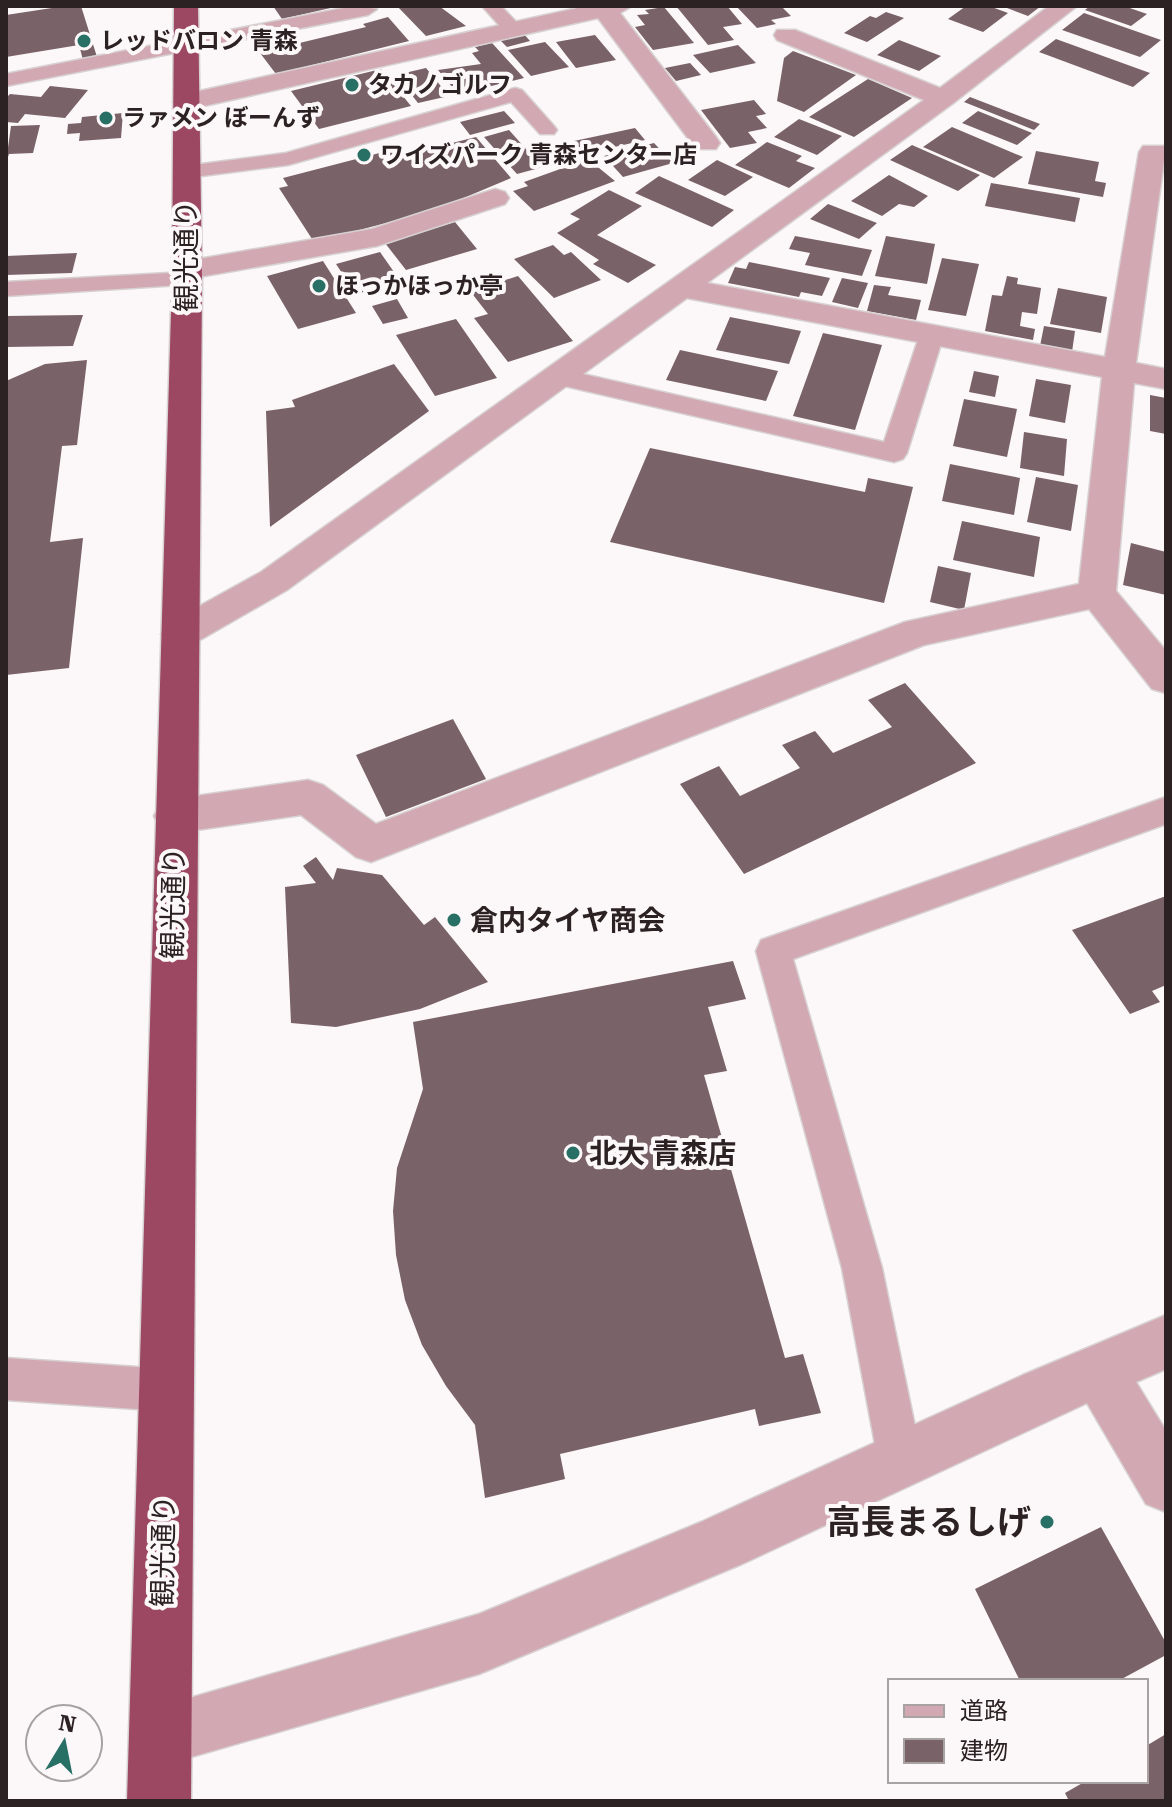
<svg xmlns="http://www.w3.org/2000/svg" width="1172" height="1807" viewBox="0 0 1172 1807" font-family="'Roboto Serif','Noto Sans JP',serif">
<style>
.building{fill:#796268}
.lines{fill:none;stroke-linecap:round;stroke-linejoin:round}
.lane-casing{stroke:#d7d1d2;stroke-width:3}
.street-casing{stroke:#d7d1d2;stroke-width:3}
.highway-casing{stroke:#d7d1d2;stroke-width:3}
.lane{fill:#d2a8b2;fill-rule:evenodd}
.street{fill:#d2a8b2;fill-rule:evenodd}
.highway{fill:#9c4863;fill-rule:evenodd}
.poi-dot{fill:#286f65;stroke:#fcf7f8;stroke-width:3}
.labels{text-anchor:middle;stroke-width:8;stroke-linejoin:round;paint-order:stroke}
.far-poi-label{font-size:24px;font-weight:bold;fill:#2c2224;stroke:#fcf7f8;text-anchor:start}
.street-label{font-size:28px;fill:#2c2224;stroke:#fcf7f8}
.poi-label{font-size:28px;font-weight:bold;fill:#2c2224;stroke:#fcf7f8;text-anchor:start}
.near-poi-label{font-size:34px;font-weight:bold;fill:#2c2224;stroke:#fcf7f8;text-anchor:end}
</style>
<rect width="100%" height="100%" fill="#fcf7f8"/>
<path class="building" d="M65 6H81L97 57 83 60 79 45 6 57V15Z
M273 6H334L335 7 282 19Z
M397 6H439L466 26 426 36Z
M676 6H727L742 24 723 27 734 40 708 45Z
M736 6H781L791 16 771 20 776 24 757 28Z
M966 6H989L1008 13 983 32 948 19Z
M1002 6H1041L1028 16Z
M1090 6H1124L1147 14 1131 26 1085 10Z
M664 7 694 43 653 50 635 27 645 25 637 15 649 14 645 10Z
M886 12 904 18 867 42 844 33 870 16 876 18Z
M1084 13 1161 40 1140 57 1062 30Z
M388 17 409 41 276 74 257 49 284 42 287 46 366 27 363 24Z
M523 33 530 41 507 47 500 40Z
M595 35 616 60 576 68 556 42Z
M1056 39 1150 73 1133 87 1039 52Z
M899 40 941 56 919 71 877 55Z
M545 42 569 67 531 76 508 50Z
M492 43 524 78 458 94 438 70 481 64 472 53 479 51 475 47Z
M738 45 756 63 710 73 693 55Z
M793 51 856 75 804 112 777 101 784 58Z
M690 63 701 75 676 81 665 68Z
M426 68 449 96 418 103 396 75Z
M381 69 411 106 319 129 291 91Z
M868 79 912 98 854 137 809 117Z
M50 86 88 90 65 118 25 114 18 123 6 122V98L10 94 41 97Z
M970 97 1040 124 1034 130 964 102Z
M754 100 766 114 756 116 767 128 748 132 757 143 730 148 701 110Z
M504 111 515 123 470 135 460 122Z
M978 111 1032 133 1017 145 962 123Z
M123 113 121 138 79 141 80 133 67 134 68 124 81 123 82 117Z
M799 119 842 136 817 155 774 137Z
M40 125 33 153 9 154 6 162 11 126Z
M952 127 1023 157 994 178 923 147Z
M635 128 645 140 584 154 574 141Z
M509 130 533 157 540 155 546 162 540 164 543 167 517 174 484 137Z
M476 137 511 178 435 210 314 242 279 188 288 186 283 178 391 150 396 157Z
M767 142 802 156 796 161 815 168 789 188 735 165Z
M654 143 673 163 623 177 604 156Z
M912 145 980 175 958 191 890 160Z
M1036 151 1099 162 1095 181 1106 183 1103 197 1028 184Z
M588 159 615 181 534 211 513 191 528 186 524 182Z
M717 160 753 177 725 196 688 180Z
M889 175 928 196 914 207 899 204 882 216 851 201Z
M659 176 734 210 712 227 635 193Z
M991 183 1080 198 1075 222 985 206Z
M609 190 642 206 597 235 656 265 628 283 593 264 599 260 557 233 580 219 570 214Z
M828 204 877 223 859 239 810 219Z
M455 222 477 249 406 270 385 243Z
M795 236 872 250 862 276 805 265 810 253 789 249Z
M886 236 935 244 927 284 875 276Z
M553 245 564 255 571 252 601 280 554 298 514 259Z
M380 252 401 282 356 294 336 264Z
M77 253 72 273 6 275V256Z
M942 258 979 264 966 316 928 310Z
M323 261 356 313 298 329 267 276Z
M749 262 830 278 822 296 801 292 799 297 728 283 735 267 746 269Z
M518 276 573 341 508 362 474 318 488 314 470 291Z
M1007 276 1018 278 1017 284 1041 288 1037 314 1022 312 1020 326 1035 329 1033 340 985 331 992 295 1002 296Z
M842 278 868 283 858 308 832 302Z
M874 285 891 287 888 295 921 300 916 320 867 311Z
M1058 288 1107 297 1101 333 1050 324Z
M397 299 408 318 383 324 372 306Z
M83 315 73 346 6 347V316Z
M730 317 801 331 789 364 716 350Z
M456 319 497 378 435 396 396 335Z
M1044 326 1075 331 1072 352 1040 346Z
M823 333 882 345 855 430 793 416Z
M680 350 778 371 766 401 666 380Z
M87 360 77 445 62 446 50 542 83 538 69 668 6 675V381L45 364Z
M394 364 429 411 270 527 266 411 295 407 292 400Z
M974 371 999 376 995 397 969 392Z
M1036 379 1071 385 1065 423 1029 416Z
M1150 395 1166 398V434L1150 431Z
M964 399 1017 409 1007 457 953 446Z
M1024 432 1067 439 1064 476 1020 468Z
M650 448 865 492 868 478 913 487 884 603 610 542Z
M950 464 1020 478 1014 515 942 501Z
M1036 477 1078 485 1071 531 1027 522Z
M962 521 1040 537 1034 577 953 560Z
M1131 543 1166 552V595L1123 585Z
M938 566 971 573 964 610 930 602Z
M905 683 976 763 744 874 680 784 719 766 740 796 800 768 782 745 815 731 833 753 892 727 868 700Z
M453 719 486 779 386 817 356 755Z
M316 857 333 880 337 868 382 875 424 925 435 917 488 982 420 1009 336 1027 291 1023 285 887 316 883 303 866Z
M1166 896V985L1152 991 1160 1002 1130 1014 1072 930Z
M733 961 746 999 708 1007 727 1071 704 1075 785 1358 803 1354 821 1413 759 1426 755 1409 560 1454 565 1479 485 1498 475 1425 446 1386 422 1345 405 1300 396 1255 393 1211 397 1168 423 1089 413 1022Z
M1101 1527 1166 1643V1655L1118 1681H1020L975 1589Z
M1166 1734V1801H1069L1065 1793 1086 1781H1146V1746Z"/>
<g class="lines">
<g class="lane-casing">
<path id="lane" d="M354 6 377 9 368 15 6 86V74Z
M482 6H501L523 29 513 35 506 33Z
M515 88 522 90 554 126 557 130 554 134H540L511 102 288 165 186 178 175 172 186 166 286 153Z
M187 272 199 279 195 284 6 296V282Z
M932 326 944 334 907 453 903 459 894 462 556 384 543 376 556 368 884 442 920 334Z
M1166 797V824L793 959 882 1268 922 1460 915 1475 900 1482 885 1475 878 1460 842 1268 756 951 761 940Z
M6 1358 166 1369 181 1375 187 1390 181 1405 166 1411 6 1400Z"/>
</g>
<g class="street-casing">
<path id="street" d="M587 6H632L620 13 716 137 720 143 716 149H696L598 18 186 110 177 108 173 102 177 96 186 94Z
M1049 6H1077L952 104 707 283 1105 357 1139 152 1143 146H1166L1136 363 1166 369V389L1134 383 1116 591 1166 651V693L1152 689 1089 609 924 645 371 862 356 857 301 815 175 833 160 828 154 816 160 804 175 799 308 780 323 785 376 824 905 622 1079 584 1102 377 687 298 287 590 193 644 180 648 167 644 161 634 167 624 261 572 924 100 777 40 774 35 777 30H795L940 88Z
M495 189 505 192 509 198 505 204 377 246 187 279 176 276 172 270 176 264 187 261 372 229Z
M1166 1315V1369L1136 1382 1166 1431V1512L1146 1504 1087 1403 742 1564 479 1674 160 1766 138 1757 129 1735 138 1713 479 1614 701 1522 1023 1375Z"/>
</g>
<g class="highway-casing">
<path id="highway" d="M174 6H198L202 279 191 1801H127L172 279Z"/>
</g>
<use href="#lane" class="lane"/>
<use href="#street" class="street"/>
<use href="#highway" class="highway"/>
</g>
<g class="poi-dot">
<circle cx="84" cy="41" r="8"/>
<circle cx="352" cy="85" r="8"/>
<circle cx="106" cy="118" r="8"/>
<circle cx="364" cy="155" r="8"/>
<circle cx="319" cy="286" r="8"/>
<circle cx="454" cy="920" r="8"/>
<circle cx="573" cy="1153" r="8"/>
<circle cx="1047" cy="1522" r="8"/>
</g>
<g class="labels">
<g class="far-poi-label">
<text x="100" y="49">レッドバロン 青森</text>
<text x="368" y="93">タカノゴルフ</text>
<text x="122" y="126">ラァメン ぼーんず</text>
<text x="380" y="163">ワイズパーク 青森センター店</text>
<text x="335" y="294">ほっかほっか亭</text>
</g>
<g class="street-label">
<text transform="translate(186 256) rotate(-90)" y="10">観光通り</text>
<text transform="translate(173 903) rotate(-89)" y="10">観光通り</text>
<text transform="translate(163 1551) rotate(-89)" y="10">観光通り</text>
</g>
<g class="poi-label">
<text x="470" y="930">倉内タイヤ商会</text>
<text x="589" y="1163">北大 青森店</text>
</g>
<g class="near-poi-label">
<text x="1031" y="1534">高長まるしげ</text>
</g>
</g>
<rect width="1172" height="1807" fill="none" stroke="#2c2224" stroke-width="16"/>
<rect x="888" y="1679" width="260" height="104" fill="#fcf7f8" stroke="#a9a2a3" stroke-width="2"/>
<rect x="904" y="1705" width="40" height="12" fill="#d2a8b2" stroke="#a9a2a3" stroke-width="2"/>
<text x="960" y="1719" font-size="24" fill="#2c2224">道路</text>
<rect x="904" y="1739" width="40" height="24" fill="#796268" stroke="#a9a2a3" stroke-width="2"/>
<text x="960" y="1759" font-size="24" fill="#2c2224">建物</text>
<g transform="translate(64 1743) rotate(10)"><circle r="38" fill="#fcf7f8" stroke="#a9a2a3" stroke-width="2"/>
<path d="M0-6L14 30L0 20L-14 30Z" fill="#286f65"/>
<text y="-12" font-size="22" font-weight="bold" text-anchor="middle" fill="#2c2224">N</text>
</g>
</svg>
